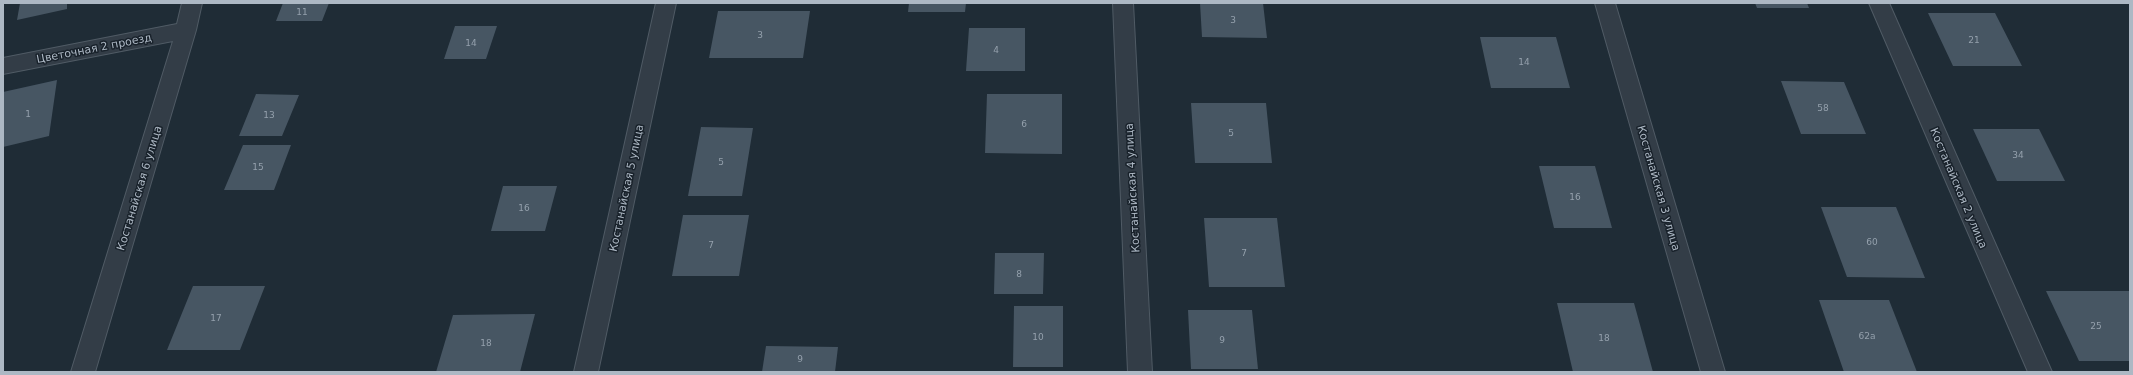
<svg xmlns="http://www.w3.org/2000/svg" width="2133" height="375" viewBox="0 0 2133 375" font-family="'DejaVu Sans',sans-serif">
<style>
.building{fill:#475663}
.lines{fill:none;stroke-linecap:round;stroke-linejoin:round}
.minor-casing{stroke:#505b65;stroke-width:2}
.minor{fill:#333d47;fill-rule:evenodd}
.labels{text-anchor:middle;stroke-width:3;stroke-linejoin:round;paint-order:stroke}
.number-label{font-size:9px;fill:#94a0ac}
.street-label{font-size:11px;fill:#adb8c4;stroke:#19222b}
</style>
<rect width="100%" height="100%" fill="#1f2c36"/>
<path class="building" d="M20 3H67V9L17 20Z
M283 3H329L322 21H276Z
M909 3H966L965 12H908Z
M1200 3H1263L1267 38 1202 37Z
M1755 3H1807L1809 8H1757Z
M718 11H810L803 58H709Z
M1928 13H1995L2022 66H1953Z
M455 26H497L486 59H444Z
M969 28H1025V71H966Z
M1480 37H1556L1570 88H1491Z
M57 80 49 136 3 147V92Z
M1781 81 1844 82 1866 134H1801Z
M256 94 299 95 282 136H239Z
M987 94H1062V154L985 153Z
M1191 103H1266L1272 163H1195Z
M701 127 753 128 742 196H688Z
M1973 129H2039L2065 181H1997Z
M243 145H291L274 190H224Z
M1539 166H1595L1612 228H1554Z
M503 186H557L545 231H491Z
M1821 207H1896L1925 278 1847 277Z
M683 215H749L739 276H672Z
M1204 218H1277L1285 287H1209Z
M995 253H1044L1043 294H994Z
M193 286H265L240 350H167Z
M2046 291H2130V361H2079Z
M1819 300H1889L1917 372H1844Z
M1557 303H1634L1653 372H1573Z
M1014 306H1063V367H1013Z
M1188 310H1252L1258 369H1191Z
M535 314 520 372H436L453 315Z
M766 346 838 347 835 372H762Z"/>
<g class="lines">
<g class="minor-casing">
<path id="minor" d="M182 3H202L196 30 95 372H71L173 41 3 74V58L177 24Z
M656 3H676L598 372H574Z
M1113 3H1133L1152 372H1128Z
M1595 3H1615L1725 372H1701Z
M1869 3H1889L2052 372H2028Z"/>
</g>
<use href="#minor" class="minor"/>
</g>
<g class="labels">
<g class="number-label">
<text x="302" y="15">11</text>
<text x="1233" y="23">3</text>
<text x="760" y="38">3</text>
<text x="1974" y="43">21</text>
<text x="471" y="46">14</text>
<text x="996" y="53">4</text>
<text x="1524" y="65">14</text>
<text x="1823" y="111">58</text>
<text x="28" y="117">1</text>
<text x="269" y="118">13</text>
<text x="1024" y="127">6</text>
<text x="1231" y="136">5</text>
<text x="2018" y="158">34</text>
<text x="721" y="165">5</text>
<text x="258" y="170">15</text>
<text x="1575" y="200">16</text>
<text x="524" y="211">16</text>
<text x="1872" y="245">60</text>
<text x="711" y="248">7</text>
<text x="1244" y="256">7</text>
<text x="1019" y="277">8</text>
<text x="216" y="321">17</text>
<text x="2096" y="329">25</text>
<text x="1867" y="339">62а</text>
<text x="1038" y="340">10</text>
<text x="1604" y="341">18</text>
<text x="1222" y="343">9</text>
<text x="486" y="346">18</text>
<text x="800" y="362">9</text>
</g>
<g class="street-label">
<text transform="translate(94 48) rotate(-11)" y="4">Цветочная 2 проезд</text>
<text transform="translate(139 188) rotate(-73)" y="4">Костанайская 6 улица</text>
<text transform="translate(626 188) rotate(-78)" y="4">Костанайская 5 улица</text>
<text transform="translate(1132 188) rotate(-93)" y="4">Костанайская 4 улица</text>
<text transform="translate(1659 188) rotate(74)" y="4">Костанайская 3 улица</text>
<text transform="translate(1959 188) rotate(67)" y="4">Костанайская 2 улица</text>
</g>
</g>
<rect width="2133" height="375" fill="none" stroke="#adb8c4" stroke-width="8"/>
</svg>
